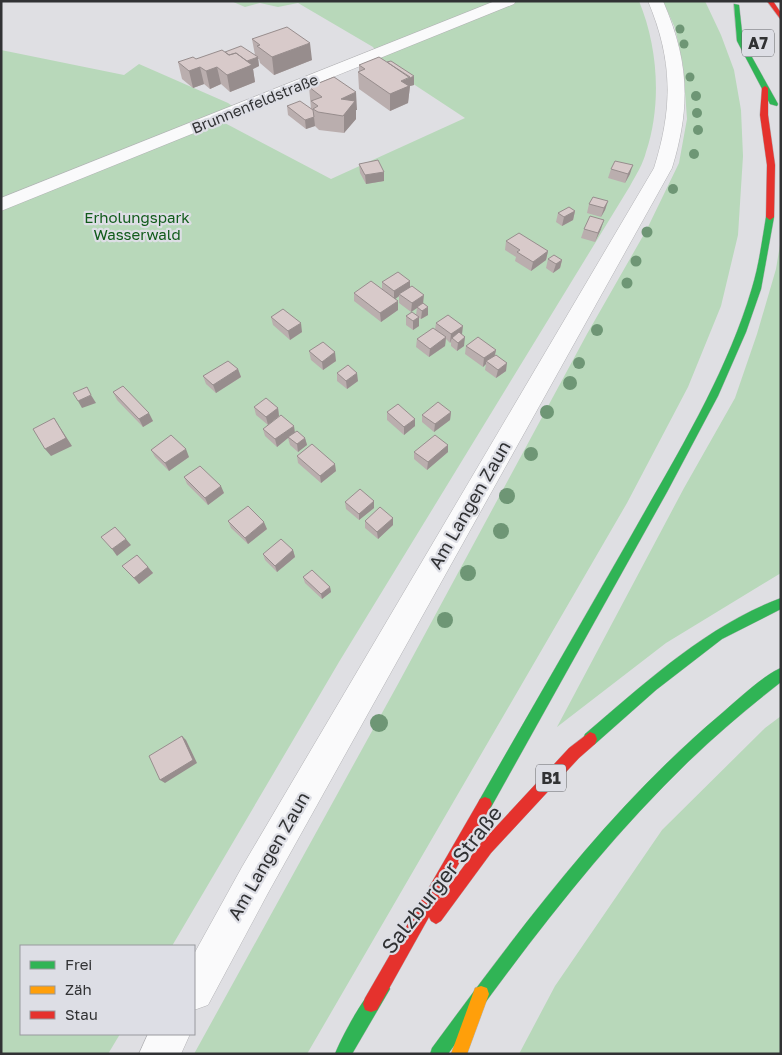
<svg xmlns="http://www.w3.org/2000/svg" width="782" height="1055" viewBox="0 0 782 1055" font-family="'Golos Text',sans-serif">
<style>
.green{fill:#b8d8ba}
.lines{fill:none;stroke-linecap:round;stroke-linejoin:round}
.street-casing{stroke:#b3b3b6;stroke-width:1}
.fast-casing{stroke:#b3b3b6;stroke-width:1}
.slow-casing{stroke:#b3b3b6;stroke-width:1}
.jam-casing{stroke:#b3b3b6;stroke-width:1}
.street{fill:#fafafb;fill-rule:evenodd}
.fast{fill:#30b455;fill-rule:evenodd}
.slow{fill:#ff9f0a;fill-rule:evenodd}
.jam{fill:#e5322d;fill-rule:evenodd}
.tree{fill:#6e9675}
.wall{fill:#baaeae}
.shaded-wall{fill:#978d8d}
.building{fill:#d8caca;stroke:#978d8d}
.labels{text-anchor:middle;stroke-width:4.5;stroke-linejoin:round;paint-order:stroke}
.far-street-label{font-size:15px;fill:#313234;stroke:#dddee5}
.far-park-label{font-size:15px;fill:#115b1b;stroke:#dddee5}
.shield{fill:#dddee5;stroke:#656669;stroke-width:1}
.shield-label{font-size:16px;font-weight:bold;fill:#313234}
.street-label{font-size:18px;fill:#313234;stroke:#dddee5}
.near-street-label{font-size:21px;fill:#313234;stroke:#dddee5}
</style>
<rect width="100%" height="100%" fill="#dfdfe3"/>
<path class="green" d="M231 1H639C658 47 662 104 646 152 643 164 636 175 630 186L339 662 172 946H21V1034H120L108 1054H1V50L124 75 139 64 228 103 235 108 221 121 331 179 465 118 386 66 373 47 298 3 278 7 260 3 245 7Z
M663 1H705L721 35 734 70 741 110 743 156 738 235 721 306 688 387 627 503 307 1054H194L398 684 587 334 647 229 679 163 687 119 683 65 675 28Z
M781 239V573L666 643 557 727 684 488 735 398 757 334 776 269Z
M781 716V1054H519L555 986 662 830 765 728Z"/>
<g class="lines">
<g class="street-casing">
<path id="street" d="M495 1H516L514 4 1 211V198Z
M648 1H663C689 61 691 106 672 168L268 893 208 1005 194 1010V954L242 867 654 168C673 108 673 60 648 1Z
M148 1034H190L181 1054H139Z"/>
</g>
<g class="fast-casing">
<path id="fast" d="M734 4 739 5 743 41 778 104 777 106 770 104 737 41Z
M770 214 774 217 761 289 746 332 718 396 667 492 490 809 485 811 480 809 478 804 480 799C530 711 581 624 631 536 676 456 726 376 752 288 759 265 762 241 766 217Z
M781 598V609L722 639 656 690 595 744 590 746 585 744 583 739 585 734C645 683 706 626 781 598Z
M781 668V682C749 707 718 733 689 761 598 849 522 951 448 1054H430L432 1048C519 930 608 809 721 714 735 702 765 674 781 668Z
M382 981 388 983 390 989 352 1054H335C341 1038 368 987 382 981Z"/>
</g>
<g class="slow-casing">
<path id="slow" d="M481 986 487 988 489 994 467 1054H451L475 988Z"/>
</g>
<g class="jam-casing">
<path id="jam" d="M767 1H773L781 13V20Z
M765 86 768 88V115L775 165 774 217 770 220 766 217 767 165 760 115 762 88Z
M590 732 595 734 597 739 595 744 579 758 491 853 441 921 436 924 431 921 429 917 377 1010 371 1012 365 1010 363 1004 365 998 480 799 485 797 490 799 492 804 438 901 481 843 569 748Z"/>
</g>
<use href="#street" class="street"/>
<use href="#fast" class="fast"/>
<use href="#slow" class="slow"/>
<use href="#jam" class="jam"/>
</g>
<g class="tree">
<circle cx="680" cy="29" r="4.5"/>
<circle cx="684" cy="44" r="4.5"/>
<circle cx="690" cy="77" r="4.5"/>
<circle cx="696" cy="96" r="5"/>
<circle cx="697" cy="113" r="5"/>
<circle cx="698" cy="130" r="5"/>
<circle cx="694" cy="154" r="5"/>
<circle cx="673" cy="189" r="5"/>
<circle cx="647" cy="232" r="5.5"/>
<circle cx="636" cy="261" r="5.5"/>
<circle cx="627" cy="283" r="5.5"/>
<circle cx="597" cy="330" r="6"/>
<circle cx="579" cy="363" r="6"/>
<circle cx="570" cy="383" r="7"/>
<circle cx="547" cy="412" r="7"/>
<circle cx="531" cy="454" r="7"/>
<circle cx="507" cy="496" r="8"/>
<circle cx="501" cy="531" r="8"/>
<circle cx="468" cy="573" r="8"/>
<circle cx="445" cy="620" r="8"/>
<circle cx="379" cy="723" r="9"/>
</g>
<path class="wall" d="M252 39 312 60 274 75 260 63 259 59H258L259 66 253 69 255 82 230 92 221 84 210 89 204 84 193 88 182 79 178 62 196 59 225 52 255 55Z
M359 65 414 85 410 86 408 103 390 111 359 89 358 72H359Z
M309 87 357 110H356V119L344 133 319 130 315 126 306 129 288 115 287 106 311 109Z
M359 164 384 172V181L366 184 360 173Z
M611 169 630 174 625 183 608 178Z
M608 201 605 210 601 217 587 213 589 204Z
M575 211 573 220 562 226 556 222 558 213Z
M584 229H601L595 242 581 238Z
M506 241 548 251 546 260 531 271 515 261 516 257 505 250Z
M548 259 562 260 560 268 553 273 546 268Z
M410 281V287L423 303 428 307V315L421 319 419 318V326L413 330 406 325V316L416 315 417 308 411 312 399 303V296L395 299 398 301V310L381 322 354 301V293L382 289V282Z
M271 317 302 332 290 340 273 325Z
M436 323 462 334 464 346 457 351 451 346V342L450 343 446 339 445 346 429 357 416 347 417 339 435 329Z
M466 346 496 350 495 355 506 371 496 378 485 370 486 364 483 367 465 354Z
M309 351 336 361 323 370 311 360Z
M238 369 241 377 216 393 206 384 203 376Z
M337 373 358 381 347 389 337 381Z
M113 392 153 421 143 427 117 400Z
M254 407 278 408 279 416 268 425 256 415Z
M387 412 415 419V426L404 435 387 420Z
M451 412 450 420 434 432 422 422V415Z
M263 429 295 432 305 438 307 445 298 452 290 445 288 438 277 447 265 436Z
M448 445V452L427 470 414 459V452Z
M151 450 189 457 169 471 155 457Z
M297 456 336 471 321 483 298 463Z
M184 477 224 493 208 505 187 484Z
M374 501V508L359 520 346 509 345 502Z
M393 518V525L378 539 365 528V521Z
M228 521 267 529 248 544 231 528Z
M293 550 295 557 277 572 265 560 263 554Z
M122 566 148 567 153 573 139 584Z
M303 577 330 587 331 592 322 599 305 583Z"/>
<path class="shaded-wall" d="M310 43 312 60 274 75 272 57Z
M258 57 259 66 253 69 255 82 230 92 227 75 241 64Z
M200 67 204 84 193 88 189 71Z
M217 67 221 84 210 89 206 71Z
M414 76V85L410 86 408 103 390 111V94L401 81Z
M356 92 357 110H356V119L344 133V115L342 116 341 99Z
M314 117 315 126 306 129 305 120Z
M633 165 630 174 625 183 628 174Z
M384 172V181L366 184 365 175Z
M608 201 605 210 601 217 604 208Z
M575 211 573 220 562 226 564 217Z
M604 220 601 229 595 242 598 233Z
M548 251 546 260 531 271 533 262Z
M562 260 560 268 553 273 556 264Z
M410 281V289L399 294V296L394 300V291Z
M424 295 423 304 411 312 412 303Z
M398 301V310L381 322 380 313Z
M428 307V315L421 319 422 311Z
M419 317V326L413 330V321Z
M301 323 302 332 290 340 288 331Z
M463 326 462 334 455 340 452 338 450 343 451 334Z
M446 337 445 346 429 357 430 349Z
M465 337 464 346 457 351 458 343Z
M496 350 494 358 486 361V364L483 367 484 358Z
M335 352 336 361 323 370 322 362Z
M507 363 506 371 496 378 498 370Z
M238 369 241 377 216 393 213 385Z
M357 373 358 381 347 389 346 381Z
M91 395 96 403 82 408 78 401Z
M278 408 279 416 268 425 266 417Z
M451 412 450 420 434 432 435 424Z
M149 413 153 421 143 427 139 419Z
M54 418 72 446 51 456 45 449Z
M415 419V426L404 435V427Z
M294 426 295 433 288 437V438L277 447 275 439Z
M305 438 307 445 298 452 297 444Z
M448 445V452L427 470 428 462Z
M186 449 189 457 169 471 165 463Z
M335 464 336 471 321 483 320 476Z
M221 486 224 493 208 505 205 498Z
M374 501V508L359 520V514Z
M393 518V525L378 539 377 532Z
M264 522 267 529 248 544 245 538Z
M126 539 131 545 117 556 112 549Z
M293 550 295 557 277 572 275 566Z
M148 567 153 573 139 584 134 578Z
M330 587 331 592 322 599 321 594Z
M182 736 186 740 197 763 165 783 160 780Z"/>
<path class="building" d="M287 27 310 43 272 57 257 46 260 45 252 39Z
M241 46 258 57 247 61 236 53 229 55 225 52Z
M222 50 229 55 236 53 252 65 227 75 217 67 206 71 200 67 189 71 178 62 193 57 196 59Z
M379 57 410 77 401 81 409 86 390 94 358 72 365 69 359 65Z
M391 61 414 76 410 78 387 62Z
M334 77 356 92 341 99 355 101 343 116 318 112 313 109 318 106 311 101 322 97 309 87Z
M300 101 313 110 314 117 305 120 287 106Z
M378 160 384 172 365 175 359 164Z
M615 161 633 165 628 174 611 169Z
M593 197 608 201 604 208 589 204Z
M569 207 575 211 564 217 558 213Z
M590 216 604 220 598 233 584 229Z
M519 233 548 251 533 262 517 252 520 250 506 241Z
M554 255 562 260 556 264 548 259Z
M398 272 410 281 394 291 382 282Z
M371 281 398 301 380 313 354 293Z
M412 286 424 295 412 303 399 294Z
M423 303 428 307 422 311 417 307Z
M283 309 301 323 288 331 271 317Z
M412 312 419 317 413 321 406 316Z
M448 315 463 326 451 334 436 323Z
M433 328 446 337 430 349 417 339Z
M459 332 465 337 458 343 452 338Z
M478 337 496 350 484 358 466 346Z
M323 342 335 352 322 362 309 351Z
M496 355 507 363 498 370 486 361Z
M228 361 238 369 213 385 203 376Z
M348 365 357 373 346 381 337 373Z
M123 386 149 413 139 419 113 392Z
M87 387 91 395 78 401 73 393Z
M266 398 278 408 266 417 254 407Z
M438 402 451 412 435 424 422 415Z
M398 404 415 419 404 427 387 412Z
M281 415 294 426 275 439 263 429Z
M54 418 66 438 45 449 33 429Z
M297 431 305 438 297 444 288 437Z
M171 435 186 449 165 463 151 450Z
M435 435 448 445 428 462 414 452Z
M312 444 335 464 320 476 297 456Z
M200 466 221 486 205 498 184 477Z
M360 489 374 501 359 514 345 502Z
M248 506 264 522 245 538 228 521Z
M380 507 393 518 377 532 365 521Z
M115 527 126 539 112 549 101 537Z
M281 539 293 550 275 566 263 554Z
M137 555 148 567 134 578 122 566Z
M312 570 330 587 321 594 303 577Z
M182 736 193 760 160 780 149 756Z"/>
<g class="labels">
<g class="far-street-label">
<text transform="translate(255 104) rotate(-22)" y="5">Brunnenfeldstraße</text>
</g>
<g class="far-park-label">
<text x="137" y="223">Erholungspark<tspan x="137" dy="17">Wasserwald</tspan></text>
</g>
<g class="shield">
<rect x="742" y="29.5" width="32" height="27" rx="4"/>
<rect x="536" y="764.5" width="30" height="27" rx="4"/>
</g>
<g class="shield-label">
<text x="758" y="49">A7</text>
<text x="551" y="784">B1</text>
</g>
<g class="street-label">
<text transform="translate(470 505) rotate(-60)" y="6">Am Langen Zaun</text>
<text transform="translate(269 856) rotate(-60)" y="6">Am Langen Zaun</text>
</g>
<g class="near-street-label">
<text transform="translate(442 880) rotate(-52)" y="7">Salzburger Straße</text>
</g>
</g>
<rect width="782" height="1055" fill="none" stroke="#313234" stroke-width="5"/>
<rect x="20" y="945" width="175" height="90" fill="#dddee5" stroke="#98999e"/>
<rect x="30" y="961" width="25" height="8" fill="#30b455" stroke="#98999e"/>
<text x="65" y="970" font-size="15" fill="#313234">Frei</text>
<rect x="30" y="986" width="25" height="8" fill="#ff9f0a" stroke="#98999e"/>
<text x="65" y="995" font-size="15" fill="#313234">Zäh</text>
<rect x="30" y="1011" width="25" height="8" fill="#e5322d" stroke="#98999e"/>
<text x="65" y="1020" font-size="15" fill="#313234">Stau</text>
</svg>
